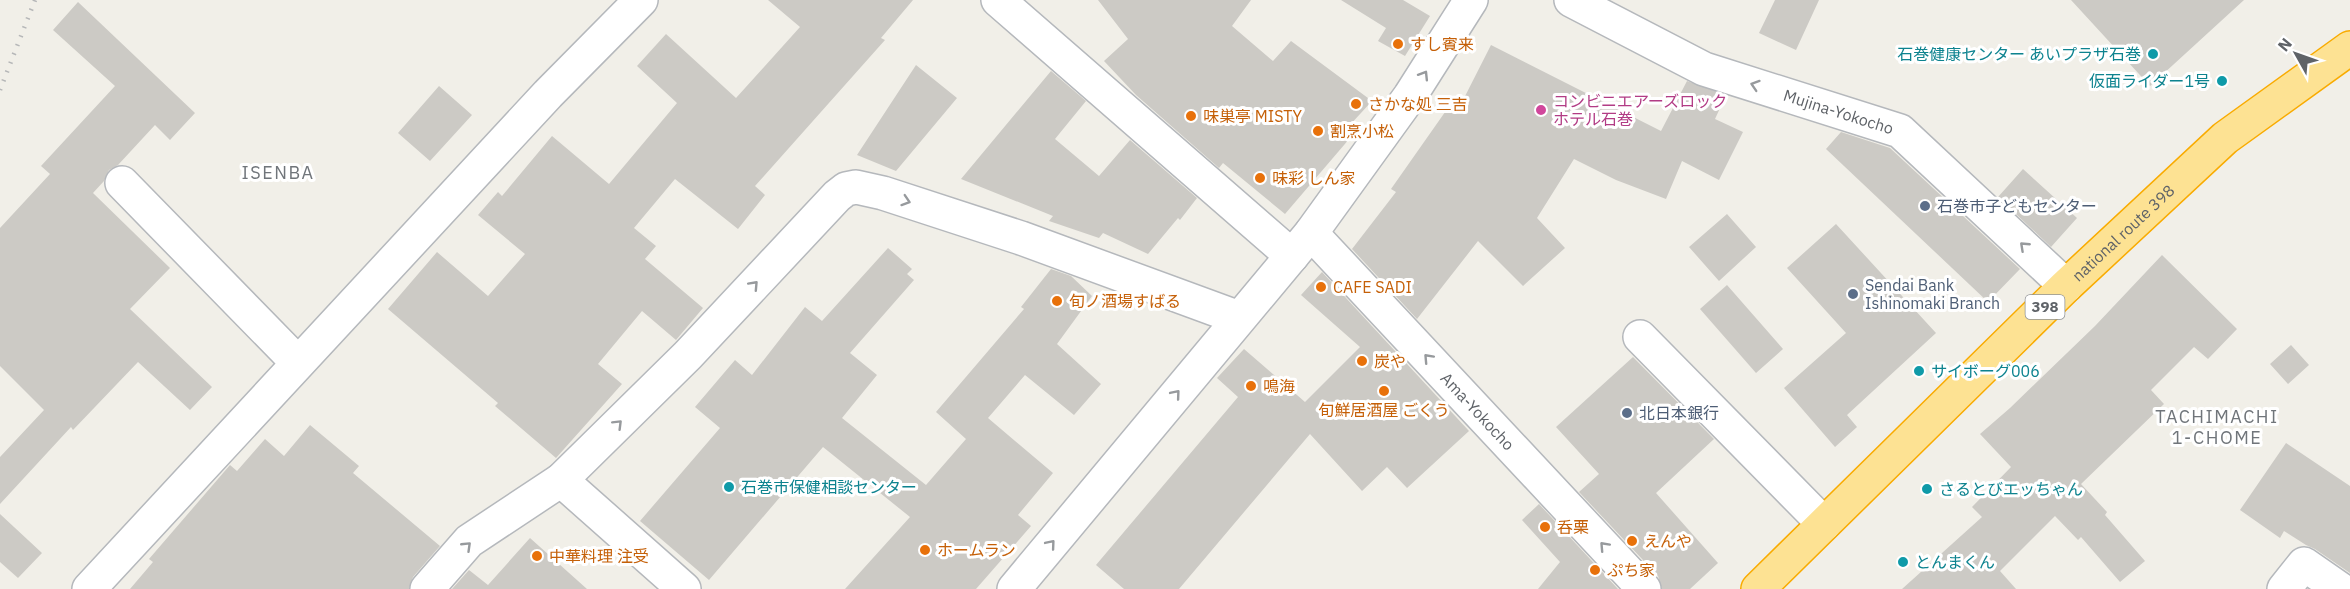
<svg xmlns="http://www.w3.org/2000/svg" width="2350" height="589" viewBox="0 0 2350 589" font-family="'IBM Plex Sans','Noto Sans JP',sans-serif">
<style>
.building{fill:#cccac5}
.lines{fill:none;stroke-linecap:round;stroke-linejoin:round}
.minor-casing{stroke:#b5b8bc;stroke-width:36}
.highway-casing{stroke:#f9ab00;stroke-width:36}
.minor{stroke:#fff;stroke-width:33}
.highway{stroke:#fde293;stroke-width:33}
.rail{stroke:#b6b7b8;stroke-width:4.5;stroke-dasharray:1.5 8;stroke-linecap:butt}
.oneway{stroke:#979a9d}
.food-dot{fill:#e8710a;stroke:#fff;stroke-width:2}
.culture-dot{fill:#0f9aa8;stroke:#fff;stroke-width:2}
.hotel-dot{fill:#d1479c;stroke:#fff;stroke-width:2}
.service-dot{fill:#5c6f8a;stroke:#fff;stroke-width:2}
.labels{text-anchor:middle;stroke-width:6;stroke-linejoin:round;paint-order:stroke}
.shield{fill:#fff;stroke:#8f9295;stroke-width:1.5}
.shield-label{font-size:15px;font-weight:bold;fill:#5f6368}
.food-label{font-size:16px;fill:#c56008;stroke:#fff;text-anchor:start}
.culture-label{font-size:16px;fill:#0d838f;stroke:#fff;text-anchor:start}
.hotel-label{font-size:16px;fill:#b23c85;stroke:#fff;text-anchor:start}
.street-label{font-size:16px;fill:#5f6368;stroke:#fff}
.service-label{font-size:16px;fill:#4e5e75;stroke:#fff;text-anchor:start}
.neighbourhood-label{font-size:18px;letter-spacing:1.5px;fill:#70757a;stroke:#fff}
</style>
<rect width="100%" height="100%" fill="#f1efe8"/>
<path class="building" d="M768 0H913L881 38 885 40 755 186 765 195 738 229 675 179 634 228 656 246 645 259 703 308 676 340 642 311 598 364 622 384 556 458 495 406 498 403 388 309 437 252 488 296 525 254 478 215 498 192 502 196 552 136 609 184 677 103 637 66 666 34 736 98 800 27Z
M1098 0H1251L1232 26 1273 61 1291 41 1372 101 1349 126 1356 131 1285 214 1223 163 1219 168 1136 95 1104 61 1128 39Z
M1341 0H1403L1430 16 1405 56 1378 41 1386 28Z
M1775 0H1819L1796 50 1759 33Z
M2071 0H2244L2150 86Z
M78 2 195 113 170 140 155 125 118 165 109 170 104 181 93 193 170 268 130 309 212 387 190 410 138 362 73 430 71 427 0 504V457L44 410 0 366V228L50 174 41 166 115 86 53 30Z
M1491 45 1661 131 1687 81 1726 95 1715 119 1743 132 1719 180 1682 161 1666 199 1616 180 1574 159 1537 218 1565 248 1523 286 1478 241 1417 319 1352 249 1396 192 1391 189 1450 105 1458 110Z
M916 65 957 98 896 171 857 155Z
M1051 71 1086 101 1055 139 1099 176 1130 140 1197 198 1180 220 1178 218 1148 254 1103 233 1099 238 1049 221 1053 216 961 179Z
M439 86 472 115 430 161 398 133Z
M1841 132 1890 148 2020 269 1988 302 1826 149Z
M2023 169 2077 218 2051 247 1998 197Z
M1727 214 1756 247 1719 281 1689 247Z
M1836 224 1936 333 1847 415 1857 427 1835 447 1784 388 1846 333 1787 268Z
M888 248 912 269 907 274 914 280 850 353 877 375 842 418 926 485 966 439 936 412 1024 309 1021 307 1051 269 1071 276 1092 296 1057 344 1101 384 1074 415 1025 375 988 418 1053 473 1018 515 1031 526 976 589H845L910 517 823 447 709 580 640 521 720 428 695 407 735 360 752 375 805 307 822 321Z
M2162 255 2237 329 2208 359 2194 347 2151 390 2164 404 2081 484 2107 512 2105 515 2145 561 2120 582 2081 537 2078 540 2055 516 2000 571 2016 589H1902L1982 517 1972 507 2011 467 1980 434 2010 408 2095 326Z
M1322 272 1469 431 1407 488 1387 467 1362 491 1310 434 1179 589H1124L1096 565 1238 397 1217 378 1244 349 1305 402 1360 347 1301 295Z
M1727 285 1783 349 1756 373 1700 309Z
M2291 345 2309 365 2288 384 2270 364Z
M1633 357 1714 439 1656 493 1718 563 1690 589H1662L1658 576 1579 492 1599 474 1556 427Z
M310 425 359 466 353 473 440 546 413 577 409 589H130L153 562 149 559 230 465 237 471 265 439 284 456Z
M2286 443 2350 486V573L2315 549 2306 545 2284 531 2280 538 2240 510Z
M1539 504 1618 589H1538L1560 562 1522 520Z
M0 514 42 553 18 578 0 562Z
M530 538 587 589H452L469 570 488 585Z"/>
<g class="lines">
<g class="minor-casing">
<g id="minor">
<path d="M998 0 1292 256"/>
<path id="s1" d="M1571 0 1704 69 1900 131 2066 286"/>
<path d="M122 183 298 363"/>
<path id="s2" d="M1311 233 1644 589"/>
<path d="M1640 337 1824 524"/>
<path d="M561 480 684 589"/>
<path d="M89 589 548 94 641 0"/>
<path d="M427 589 469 541 561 480 688 355 837 196 846 189 856 187 883 193 1021 238 1239 318"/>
<path d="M1014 589 1311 233 1410 96 1471 0"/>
<path d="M2284 589 2304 564 2340 589"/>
</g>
</g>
<g class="highway-casing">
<g id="highway">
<path id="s3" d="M1758 589 2066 286 2225 138 2350 48"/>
</g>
</g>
<use href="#minor" class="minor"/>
<use href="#highway" class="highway"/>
<path class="rail" d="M0 90 35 0"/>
</g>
<defs><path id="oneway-chevron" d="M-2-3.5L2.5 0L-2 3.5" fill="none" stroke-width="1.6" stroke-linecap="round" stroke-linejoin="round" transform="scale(1.5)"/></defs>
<g class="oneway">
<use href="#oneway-chevron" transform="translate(1424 75) rotate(-58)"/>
<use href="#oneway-chevron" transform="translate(1755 85) rotate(-162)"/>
<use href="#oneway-chevron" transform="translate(906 201) rotate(18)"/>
<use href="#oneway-chevron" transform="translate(2024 246) rotate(-137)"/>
<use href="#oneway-chevron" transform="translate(754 285) rotate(-47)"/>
<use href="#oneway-chevron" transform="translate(1428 358) rotate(-133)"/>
<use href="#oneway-chevron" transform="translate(1176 394) rotate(-50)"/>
<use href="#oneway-chevron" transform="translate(618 424) rotate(-45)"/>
<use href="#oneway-chevron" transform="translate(1051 544) rotate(-50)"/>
<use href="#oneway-chevron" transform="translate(467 546) rotate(-44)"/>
<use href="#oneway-chevron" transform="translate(1604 546) rotate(-133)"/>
</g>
<g class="food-dot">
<circle cx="1398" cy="44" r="6"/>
<circle cx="1356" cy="104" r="6"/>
<circle cx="1191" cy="116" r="6"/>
<circle cx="1318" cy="131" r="6"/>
<circle cx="1260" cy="178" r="6"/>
<circle cx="1321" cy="287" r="6"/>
<circle cx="1057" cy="301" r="6"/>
<circle cx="1362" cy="361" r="6"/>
<circle cx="1251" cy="386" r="6"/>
<circle cx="1384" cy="391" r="6"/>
<circle cx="1545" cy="527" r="6"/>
<circle cx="1632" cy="541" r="6"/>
<circle cx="925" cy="550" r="6"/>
<circle cx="537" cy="556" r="6"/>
<circle cx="1595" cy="570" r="6"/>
</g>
<g class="culture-dot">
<circle cx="2153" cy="54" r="6"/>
<circle cx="2222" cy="81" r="6"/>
<circle cx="1919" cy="371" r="6"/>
<circle cx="729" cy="487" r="6"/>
<circle cx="1927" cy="489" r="6"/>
<circle cx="1903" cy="562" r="6"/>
</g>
<circle class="hotel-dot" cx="1541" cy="110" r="6"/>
<g class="service-dot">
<circle cx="1925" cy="206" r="6"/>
<circle cx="1853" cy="294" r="6"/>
<circle cx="1627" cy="413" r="6"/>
</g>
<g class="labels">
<rect class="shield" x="2025.5" y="295" width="39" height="24" rx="4.5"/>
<g class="shield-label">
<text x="2045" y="312">398</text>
</g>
<g class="food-label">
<text x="1410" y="50">すし賓来</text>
<text x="1368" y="110">さかな処 三吉</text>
<text x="1203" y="122">味巣亭 MISTY</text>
<text x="1330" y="137">割烹小松</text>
<text x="1272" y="184">味彩 しん家</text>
<text x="1333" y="293">CAFE SADI</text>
<text x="1069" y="307">旬ノ酒場すばる</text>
<text x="1374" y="367">炭や</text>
<text x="1263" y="392">鳴海</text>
<text x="1384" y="416" text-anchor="middle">旬鮮居酒屋 ごくう</text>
<text x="1557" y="533">呑栗</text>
<text x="1644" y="547">えんや</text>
<text x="937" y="556">ホームラン</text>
<text x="549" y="562">中華料理 注受</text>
<text x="1607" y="576">ぷち家</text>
</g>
<g class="culture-label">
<text x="2141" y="60" text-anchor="end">石巻健康センター あいプラザ石巻</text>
<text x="2210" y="87" text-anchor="end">仮面ライダー1号</text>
<text x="1931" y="377">サイボーグ006</text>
<text x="741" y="493">石巻市保健相談センター</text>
<text x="1939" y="495">さるとびエッちゃん</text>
<text x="1915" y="568">とんまくん</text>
</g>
<g class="hotel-label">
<text x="1553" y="107">コンビニエアーズロック<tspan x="1553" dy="18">ホテル石巻</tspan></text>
</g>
<g class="street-label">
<text dy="6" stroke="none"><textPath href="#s1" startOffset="291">Mujina-Yokocho</textPath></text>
<text dy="6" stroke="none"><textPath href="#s3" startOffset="510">national route 398</textPath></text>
<text dy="6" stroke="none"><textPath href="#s2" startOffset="244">Ama-Yokocho</textPath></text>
</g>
<g class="service-label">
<text x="1937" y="212">石巻市子どもセンター</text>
<text x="1865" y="291">Sendai Bank<tspan x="1865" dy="18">Ishinomaki Branch</tspan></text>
<text x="1639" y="419">北日本銀行</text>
</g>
<g class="neighbourhood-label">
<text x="278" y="179">ISENBA</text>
<text x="2217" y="423">TACHIMACHI<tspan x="2217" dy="21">1-CHOME</tspan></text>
</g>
</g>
<g transform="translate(2296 54) rotate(310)" stroke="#ffffff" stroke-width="4.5" paint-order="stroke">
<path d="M0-4.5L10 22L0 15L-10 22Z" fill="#5f6368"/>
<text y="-9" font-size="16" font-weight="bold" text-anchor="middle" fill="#5f6368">N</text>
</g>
</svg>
